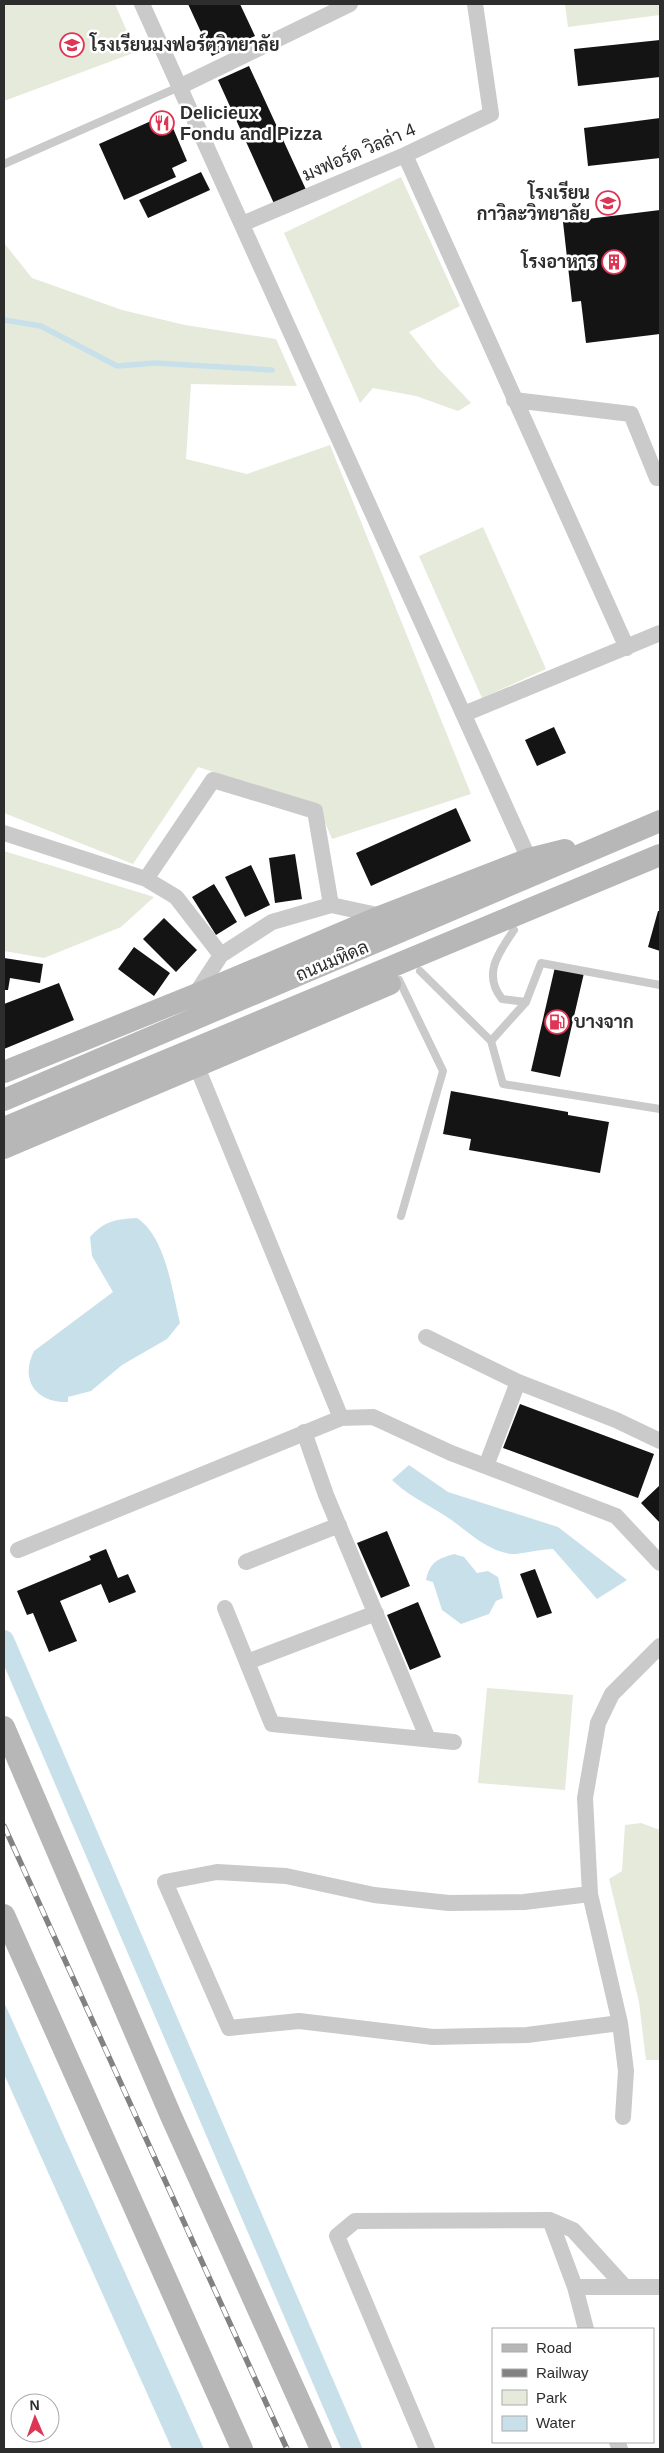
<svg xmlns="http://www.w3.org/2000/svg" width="664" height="2453" viewBox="0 0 664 2453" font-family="Helvetica,Sarabun,sans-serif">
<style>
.green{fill:#e5eadb}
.water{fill:#c8e0ea}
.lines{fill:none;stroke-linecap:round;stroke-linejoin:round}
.stream{stroke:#c8e0ea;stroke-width:5.5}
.canal{stroke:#c8e0ea;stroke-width:20}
.building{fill:#141414}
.lane{stroke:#cacaca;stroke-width:8}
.street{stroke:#cacaca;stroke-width:16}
.secondary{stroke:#b7b7b7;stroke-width:22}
.rail-casing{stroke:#828282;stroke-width:5.5}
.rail{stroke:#fff;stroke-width:4;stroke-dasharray:11;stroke-linecap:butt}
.labels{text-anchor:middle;stroke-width:5;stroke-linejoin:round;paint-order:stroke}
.poi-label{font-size:18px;font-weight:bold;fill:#2d2d2d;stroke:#fff;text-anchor:start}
.street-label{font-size:18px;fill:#2d2d2d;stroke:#fff}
</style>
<rect width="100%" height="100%" fill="#fff"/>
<path class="green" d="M4 4H115L136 52 4 101Z
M565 4H659L660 15 568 27Z
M401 177 460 306 409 332 437 367 471 403 458 411 416 396 373 388 360 403 284 233Z
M4 243 32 278 122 310 185 325 276 339 297 386 191 384 186 459 247 474 330 445 471 794 332 839 318 806 198 767 133 864 4 813Z
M483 527 546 669 482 698 419 556Z
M4 851 154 897 121 927 44 958 4 951Z
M487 1688 573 1695 565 1790 478 1783Z
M641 1823 660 1830V2060H646L639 2002 609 1879 622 1871 625 1825Z"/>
<path class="water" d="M137 1218C166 1237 172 1291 180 1323L167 1339 122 1365 91 1391 68 1397V1402C37 1403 19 1381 34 1351L113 1292 92 1256 90 1237C104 1221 116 1219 137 1218Z
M409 1465 448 1492 558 1527 627 1580 597 1599 553 1549C543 1549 516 1555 510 1554 483 1549 466 1529 444 1515 424 1502 410 1497 392 1480Z
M454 1554 464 1557 477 1573 488 1571 498 1577 503 1598 496 1601 489 1614 461 1624 442 1610 433 1582 426 1580C430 1562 437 1559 454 1554Z
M4 2002 204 2449H172L4 2074Z"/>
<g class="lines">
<path class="stream" d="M4 320 41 326 117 366 155 363 272 370"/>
<path class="canal" d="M4 1640 352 2449"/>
</g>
<path class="building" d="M188 4H240L255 36 212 56Z
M660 40V77L578 86 574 49Z
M249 66 308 194 276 208 218 80Z
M167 114 187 161 172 168 176 177 124 200 99 144Z
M660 118V158L588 166 584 128Z
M201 172 210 190 148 218 139 200Z
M660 210V334L586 343 581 301 572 302 563 222Z
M554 727 566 753 537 766 525 740Z
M456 808 471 841 371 886 356 853Z
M295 854 302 899 275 903 269 858Z
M251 865 270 905 245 917 225 877Z
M214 884 237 922 216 935 192 897Z
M658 911H660V951L648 947Z
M164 918 197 950 176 972 143 939Z
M134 947 170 973 154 996 118 969Z
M4 958 43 964 40 983 10 978 8 990H4Z
M555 967 584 973 560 1077 531 1071Z
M59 983 74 1020 4 1049V1004Z
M451 1091 568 1112V1115L609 1122 600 1173 469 1150 471 1139 443 1134Z
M520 1404 654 1454 638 1498 503 1448Z
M660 1485V1523L641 1503Z
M387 1531 410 1586 381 1598 357 1543Z
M106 1549 118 1578 128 1574 136 1592 109 1603 101 1584 60 1601 77 1641 49 1652 33 1613 27 1615 17 1591 91 1560 89 1556Z
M535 1569 552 1613 537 1618 520 1574Z
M418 1602 441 1657 410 1670 387 1615Z"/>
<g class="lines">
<path class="lane" d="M4 164 179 87
M514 930C499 952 482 974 502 999L526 1002
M420 971 491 1041
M399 980 443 1071 401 1216
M660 985 541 963 526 1002 491 1041 503 1084 660 1109"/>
<path class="street" d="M142 4 529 859
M179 87 350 4
M405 155 627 648
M242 224 405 155 491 114 475 4
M514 400 631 414 657 478H660
M464 714 660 633
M4 833 146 879 176 897 221 955
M146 879 213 780 315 811 331 905
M195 995 221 955 272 922 331 905 382 916
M197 1067 341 1418
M426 1337 518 1382 616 1420 660 1441
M304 1432 326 1495 428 1739
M486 1466 518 1382
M18 1550 341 1418 373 1417 451 1453 616 1516 660 1563
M246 1562 339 1525
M225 1608 272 1724 454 1742
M247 1662 376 1613
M590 1894 524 1902 449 1903 374 1895 286 1876 217 1872 165 1882 229 2028 299 2021 433 2037 527 2035 620 2023
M623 2117 626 2071 620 2023 590 1894 585 1798 598 1723 612 1694 660 1646
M550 2220 575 2287 586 2329
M575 2287H660
M617 2442 620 2449
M427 2449 337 2236 355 2221 550 2220 573 2230 624 2286"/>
<path class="secondary" d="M4 1072 195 995 382 916 529 859 565 850
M4 1100 660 821
M4 1128 660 855
M4 1148 390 984
M4 1727 171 2116 321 2449
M4 1915 242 2449"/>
<g class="rail-casing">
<path id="rail" d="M4 1826 287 2449"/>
</g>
<use href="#rail" class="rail"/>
</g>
<defs>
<g id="school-ring" transform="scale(1.25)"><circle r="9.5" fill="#fff" stroke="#df3554" stroke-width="1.5"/><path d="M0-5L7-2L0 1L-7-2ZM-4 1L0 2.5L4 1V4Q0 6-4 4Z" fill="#df3554"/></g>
<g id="restaurant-ring" transform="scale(1.25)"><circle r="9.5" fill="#fff" stroke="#df3554" stroke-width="1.5"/><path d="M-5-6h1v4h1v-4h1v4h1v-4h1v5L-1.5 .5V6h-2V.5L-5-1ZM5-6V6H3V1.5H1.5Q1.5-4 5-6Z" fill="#df3554"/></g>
<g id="building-ring" transform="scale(1.25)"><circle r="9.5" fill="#fff" stroke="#df3554" stroke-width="1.5"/><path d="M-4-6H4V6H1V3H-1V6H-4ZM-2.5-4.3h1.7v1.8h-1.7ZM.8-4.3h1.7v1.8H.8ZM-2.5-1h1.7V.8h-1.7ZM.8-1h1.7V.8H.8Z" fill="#df3554"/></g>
<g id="fuel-ring" transform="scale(1.25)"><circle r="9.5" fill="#fff" stroke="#df3554" stroke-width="1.5"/><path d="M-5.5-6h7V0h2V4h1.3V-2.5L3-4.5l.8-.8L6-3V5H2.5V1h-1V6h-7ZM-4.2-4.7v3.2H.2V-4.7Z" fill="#df3554"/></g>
</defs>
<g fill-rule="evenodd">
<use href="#school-ring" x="72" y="45"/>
<use href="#restaurant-ring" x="162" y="123"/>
<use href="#school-ring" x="608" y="203"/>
<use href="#building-ring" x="614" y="262"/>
<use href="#fuel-ring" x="557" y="1022"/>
</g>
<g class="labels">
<g class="poi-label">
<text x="90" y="51">โรงเรียนมงฟอร์ตวิทยาลัย</text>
<text x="180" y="119">Delicieux<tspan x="180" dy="21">Fondu and Pizza</tspan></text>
<text x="590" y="199" text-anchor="end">โรงเรียน<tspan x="590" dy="21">กาวิละวิทยาลัย</tspan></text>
<text x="596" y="268" text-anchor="end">โรงอาหาร</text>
<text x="574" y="1028">บางจาก</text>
</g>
<g class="street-label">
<text transform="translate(359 152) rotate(-23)" y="6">มงฟอร์ด วิลล่า 4</text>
<text transform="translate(332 961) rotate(-23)" y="6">ถนนมหิดล</text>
</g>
</g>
<rect width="664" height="2453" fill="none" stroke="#2d2d2d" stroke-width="10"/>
<rect x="492" y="2328" width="162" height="115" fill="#ffffff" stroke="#ababab"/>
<rect x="502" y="2344" width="25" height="8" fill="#b7b7b7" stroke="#ababab"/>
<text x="536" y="2353" font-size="15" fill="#2d2d2d">Road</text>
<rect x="502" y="2369" width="25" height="8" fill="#828282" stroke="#ababab"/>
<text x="536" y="2378" font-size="15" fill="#2d2d2d">Railway</text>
<rect x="502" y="2390" width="25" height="15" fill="#e5eadb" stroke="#ababab"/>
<text x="536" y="2403" font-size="15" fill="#2d2d2d">Park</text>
<rect x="502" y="2416" width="25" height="15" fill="#c8e0ea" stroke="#ababab"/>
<text x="536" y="2428" font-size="15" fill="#2d2d2d">Water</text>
<g transform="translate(35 2418) rotate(358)"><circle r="24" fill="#ffffff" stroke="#ababab"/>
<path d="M0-4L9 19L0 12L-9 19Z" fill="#df3554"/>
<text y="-8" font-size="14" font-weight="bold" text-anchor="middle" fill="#2d2d2d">N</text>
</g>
</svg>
